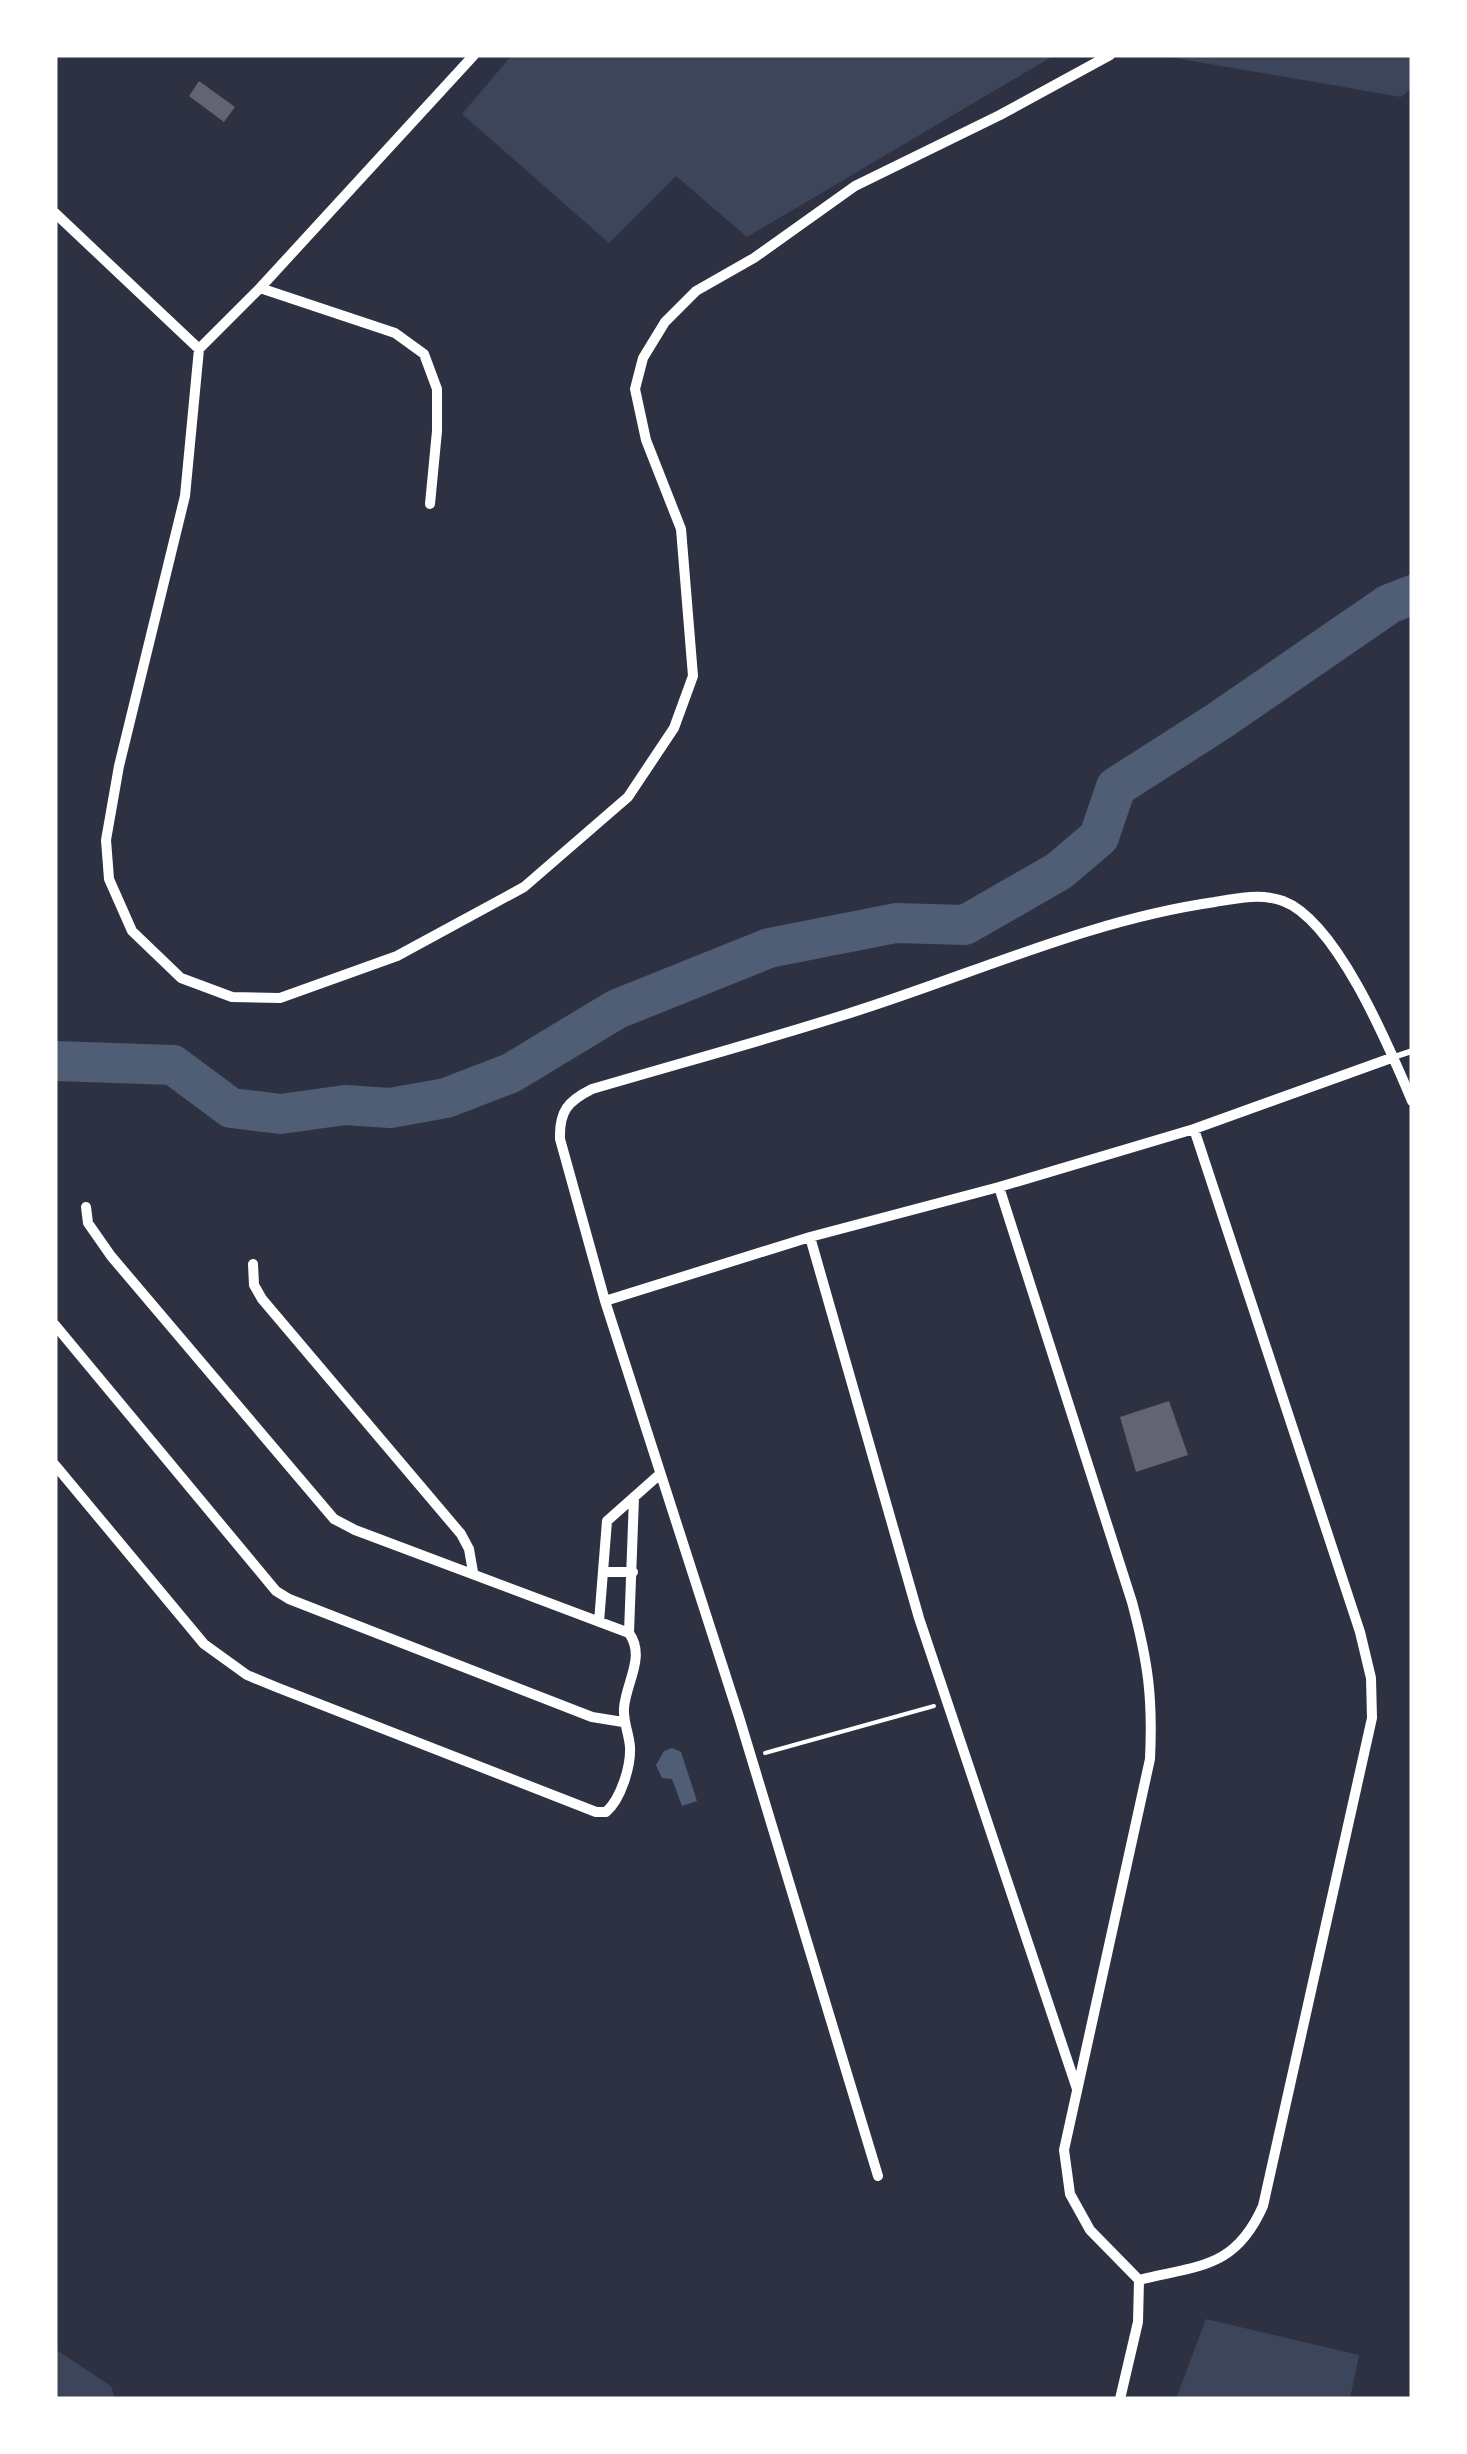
<svg xmlns="http://www.w3.org/2000/svg" width="1467" height="2454" viewBox="0 0 1467 2454" font-family="Lato,sans-serif">
<style>
.green{fill:#3c4559}
.water{fill:#4f5d75}
.lines{fill:none;stroke-linecap:round;stroke-linejoin:round}
.river{stroke:#4f5d75;stroke-width:40}
.building{fill:#626471}
.path{stroke:#fff;stroke-width:4}
.service{stroke:#fff;stroke-width:6}
.minor{stroke:#fff;stroke-width:10}
</style>
<rect width="100%" height="100%" fill="#2d3142"/>
<path class="green" d="M512 55H1055L747 237 676 176 609 243 462 114Z
M1158 55H1412V88L1401 97Z
M1206 2319 1359 2355 1350 2399H1176Z
M55 2349 111 2386 115 2399H55Z"/>
<path class="water" d="M672 1748 681 1752 697 1801 682 1806 672 1779 662 1778 656 1765 664 1751Z"/>
<g class="lines">
<path class="river" d="M55 1061 173 1065 231 1108 281 1114 345 1105 390 1108 446 1098 511 1073 617 1009 769 948 896 923 965 925 1059 871 1099 837 1116 787 1219 721 1389 604 1412 595"/>
</g>
<path class="building" d="M199 81 235 107 224 122 189 96Z
M1169 1401 1188 1455 1136 1472 1120 1417Z"/>
<g class="lines">
<path class="path" d="M765 1753 934 1706"/>
<path class="service" d="M1394 1057 1412 1051"/>
<path class="minor" d="M55 213 199 349
M260 288 395 333 424 354 437 389V431L430 504
M199 349 185 496 119 766 106 840 109 879 132 931 181 978 232 997 280 998 397 956 524 887 628 797 674 728 693 676 681 529 646 440 635 389 643 358 665 322 696 291 754 258 855 186 1000 115 1110 55
M199 349 260 288 474 55
M999 1187 1132 1602C1148 1662 1153 1697 1150 1759L1064 2150 1070 2194 1090 2230 1139 2280 1138 2322 1120 2399
M86 1207 88 1223 111 1256 334 1519 355 1530 629 1633
M810 1237 919 1618 1077 2089
M253 1264 254 1285 262 1299 461 1534 469 1549 473 1572
M605 1301 810 1237 999 1187 1194 1129 1394 1057
M55 1325 276 1591 289 1599 592 1717 623 1722
M55 1465 204 1644 247 1675 276 1687 596 1812H606C621 1799 631 1766 630 1747 629 1733 623 1722 624 1708 626 1682 646 1657 629 1633L634 1497
M604 1572H633
M599 1622 607 1521 660 1474
M878 2176 739 1717 605 1301 560 1139C559 1111 568 1101 592 1089 677 1064 762 1041 847 1014 969 976 1088 920 1215 902 1237 898 1261 893 1283 901 1337 921 1390 1049 1412 1101
M1139 2280C1199 2265 1235 2269 1263 2206L1372 1718 1371 1678 1360 1632 1194 1129"/>
</g>
<rect width="1467" height="2454" fill="none" stroke="#ffffff" stroke-width="115"/>
</svg>
